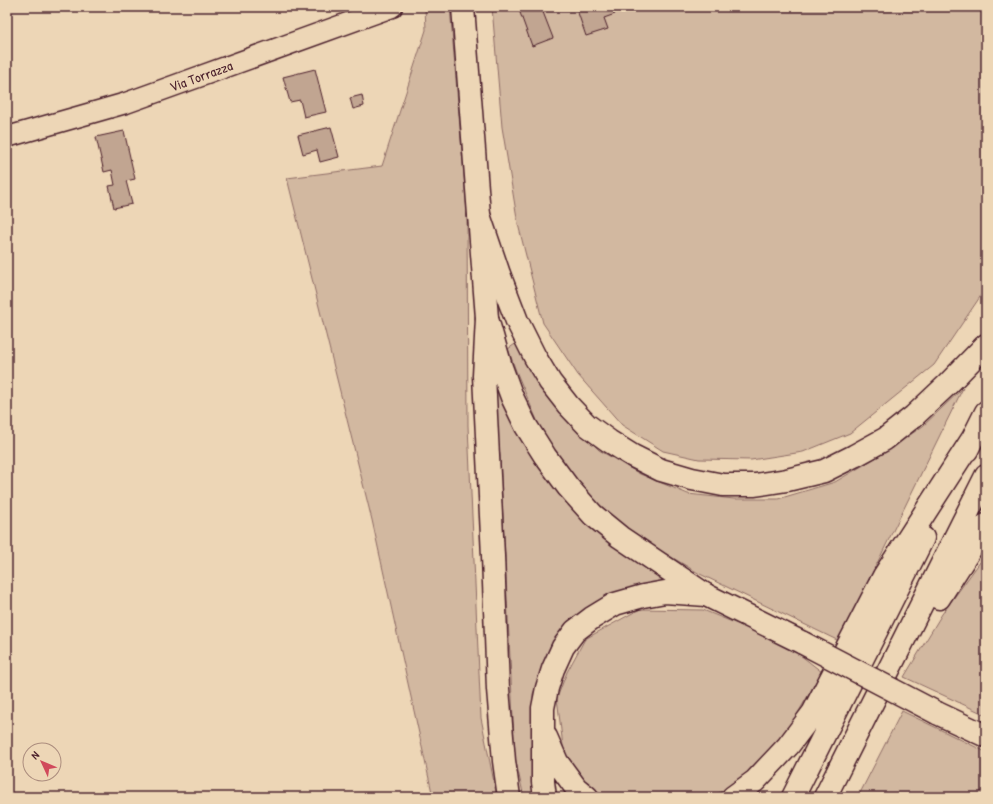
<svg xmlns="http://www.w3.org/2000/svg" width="993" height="804" viewBox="0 0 993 804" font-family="'Patrick Hand',sans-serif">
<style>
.green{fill:#d2b8a0;stroke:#8e6c66}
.building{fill:#c1a591;stroke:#4a1f2b}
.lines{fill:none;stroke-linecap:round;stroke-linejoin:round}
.street-casing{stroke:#4a1f2b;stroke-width:23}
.secondary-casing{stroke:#4a1f2b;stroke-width:25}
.primary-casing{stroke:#4a1f2b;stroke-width:25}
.highway-casing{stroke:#4a1f2b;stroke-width:25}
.street{stroke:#edd6b6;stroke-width:20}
.secondary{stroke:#edd6b6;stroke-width:22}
.primary{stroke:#edd6b6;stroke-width:22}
.highway{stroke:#edd6b6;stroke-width:22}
.primary-bridge-casing{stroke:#4a1f2b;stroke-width:25;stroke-linecap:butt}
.primary-bridge{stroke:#edd6b6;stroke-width:22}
.labels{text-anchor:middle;stroke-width:3.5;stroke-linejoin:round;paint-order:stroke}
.street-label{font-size:14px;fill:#4a1f2b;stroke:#edd6b6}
</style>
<rect width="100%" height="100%" fill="#edd6b6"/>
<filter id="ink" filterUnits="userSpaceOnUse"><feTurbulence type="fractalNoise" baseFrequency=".025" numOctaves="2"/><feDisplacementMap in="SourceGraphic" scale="8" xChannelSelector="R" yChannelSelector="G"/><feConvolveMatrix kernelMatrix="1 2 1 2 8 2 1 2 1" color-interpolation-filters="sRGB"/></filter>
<g filter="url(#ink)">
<path class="green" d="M425 7H450L467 212 468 426 481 718 497 797H433L372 520 287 178 382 166 426 30Z
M492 7H986V288L934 365 850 433 803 452 751 460 699 459 663 451 622 425 578 375 543 323 518 224 502 127Z
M518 342 547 397 599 450 640 474 688 494 734 499H778L835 482 879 456 923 426 963 388 839 641 700 574 629 532 579 485 542 432 516 371 508 349Z
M498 381 544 468 666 580 633 588 595 602 568 628 548 655 533 694 537 792 538 797H524L515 758 500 456 492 388Z
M986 554V715L904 677 942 614Z
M640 609 703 610 786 644 822 672 789 728 743 778 712 797H605L587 786 564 754 557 698 567 672 585 639Z
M902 711 986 752V797H858Z"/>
<path class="building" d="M518 7H541L553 38 532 46Z
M576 7H612L615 14 604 18 608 29 586 36Z
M315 69 326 112 304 117 300 100 290 102 283 77Z
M362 95 364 106 353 109 350 98Z
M331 127 339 157 320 162 317 150 303 154 298 135Z
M124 131 135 179 126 181 132 204 114 208 109 186 115 185 112 170 104 172 96 137Z"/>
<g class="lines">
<g class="street-casing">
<path id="street" d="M7 137 126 103 201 76 392 7"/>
</g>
<g class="secondary-casing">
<path id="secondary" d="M463 7 479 215 487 318"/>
</g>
<g class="primary-casing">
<path id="primary" d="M488 322 501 367 512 397 526 426 545 456 568 487 593 515 620 537 706 595 803 643
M937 713 986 736"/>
</g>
<g class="highway-casing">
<path id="highway" d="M479 215 499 274 517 321 535 357 550 382 568 405 587 425 609 441 633 456 661 470 692 479 723 485H755L787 480 824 471 854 456 885 439 914 416 948 384 986 345
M487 318 484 376 493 556 498 689 504 761 509 797
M967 450 986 412
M939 598 986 525
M546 737 557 762 576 788 587 797
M545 797 543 782V708L547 688 553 669 563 647 575 631 592 618 615 604 643 596 665 592 706 595
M733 797 755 781 788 746 813 713 884 576 973 438
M793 797 923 538
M825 797 986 476"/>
</g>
<use href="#street" class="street"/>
<use href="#secondary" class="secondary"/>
<use href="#primary" class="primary"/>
<use href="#highway" class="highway"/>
<g class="primary-bridge-casing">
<path id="primary-bridge" d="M803 643 937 713"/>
</g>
<use href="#primary-bridge" class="primary-bridge"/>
</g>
</g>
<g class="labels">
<g class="street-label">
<text transform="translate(201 76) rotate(-20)" y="5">Via Torrazza</text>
</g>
</g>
<rect width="993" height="804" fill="none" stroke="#edd6b6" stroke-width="24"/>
<rect x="12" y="12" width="969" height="780" fill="none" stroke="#4a1f2b" stroke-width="1.5" filter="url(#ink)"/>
<g transform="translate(42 762) rotate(314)"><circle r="19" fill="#edd6b6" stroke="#ac8d7e"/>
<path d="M0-3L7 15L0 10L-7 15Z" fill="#d1495b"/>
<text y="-6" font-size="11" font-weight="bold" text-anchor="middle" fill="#4a1f2b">N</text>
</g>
</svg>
